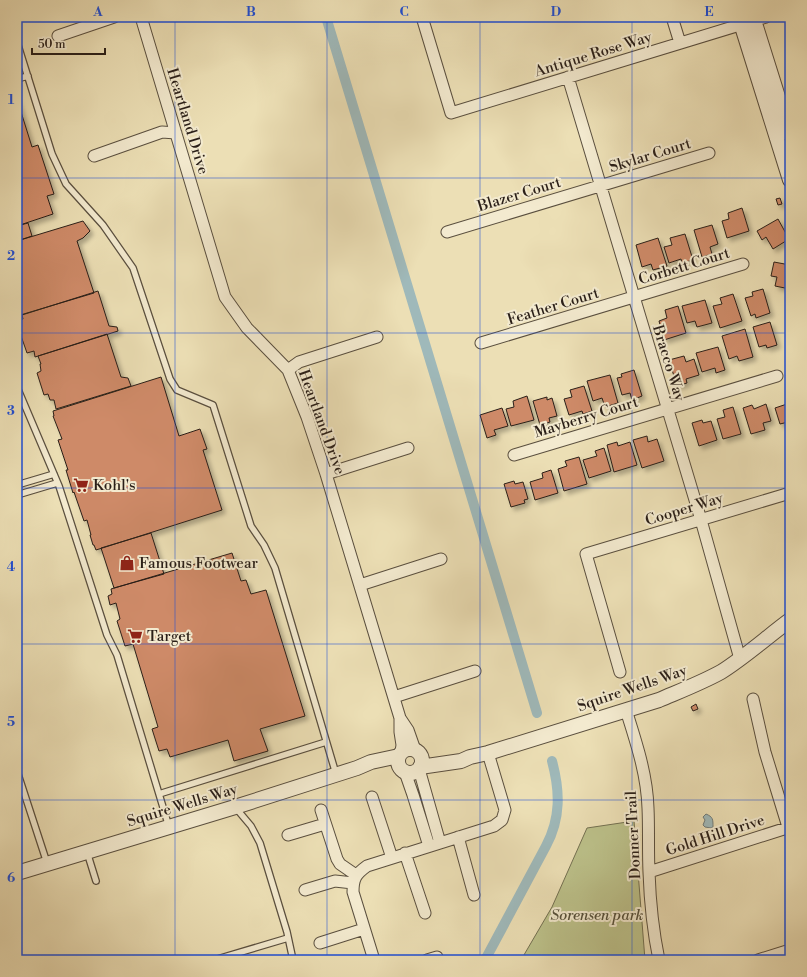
<svg xmlns="http://www.w3.org/2000/svg" width="807" height="977" viewBox="0 0 807 977" font-family="'Libre Bodoni',serif">
<style>
.green{fill:#bcc18a;stroke:#737051}
.water{fill:#9fb9ba;stroke:#707b79}
.lines{fill:none;stroke-linecap:round;stroke-linejoin:round}
.canal{stroke:#9fb9ba;stroke-width:10}
.building{fill:#ce8a67;stroke:#2a1f18;filter:url(#shadow)}
.service-casing{stroke:#5a4f3f;stroke-width:8}
.minor-casing{stroke:#5a4f3f;stroke-width:13}
.tertiary-casing{stroke:#5a4f3f;stroke-width:16}
.service{stroke:#f3eacf;stroke-width:5.5}
.minor{stroke:#f3eacf;stroke-width:11}
.tertiary{stroke:#f3eacf;stroke-width:14}
.grid{fill:none;stroke:#1d4ed8;stroke-width:1;stroke-opacity:0.55}
.labels{text-anchor:middle;stroke-width:4;stroke-linejoin:round;paint-order:stroke}
.street-label{font-size:15px;fill:#2a1f18;stroke:#f3eacf}
.poi-label{font-size:15px;fill:#2a1f18;stroke:#f3eacf;text-anchor:start}
.park-label{font-size:15px;font-style:italic;fill:#56503a;stroke:#f3eacf}
.neatline{fill:none;stroke:#1d4ed8;stroke-width:1.5}
.grid-label{font-size:13px;text-anchor:middle;font-weight:bold;fill:#1d4ed8}
</style>
<defs>
<filter id="shadow"><feDropShadow dx="3.5" dy="3.5" stdDeviation="2" flood-color="#0004"/></filter>
</defs>
<rect width="100%" height="100%" fill="#ecdfb5"/>
<filter id="stains"><feTurbulence type="fractalNoise" baseFrequency=".005" numOctaves="4"/><feColorMatrix values="0 0 0 0 .2 0 0 0 0 .09 0 0 0 0 .02 0 0 0 .5 -.17"/></filter>
<radialGradient id="worn" r=".72"><stop offset=".6" stop-color="#630" stop-opacity="0"/><stop offset="1" stop-color="#630" stop-opacity=".3"/></radialGradient>
<path class="green" d="M634 821 645 960H521L552 907 587 828Z"/>
<path class="water" d="M706 814C713 817 713 819 713 827L711 828 705 827 703 825 705 820 703 817Z"/>
<g class="lines">
<path class="canal" d="M326 17 537 713
M485 960 546 846C561 818 560 791 552 761"/>
</g>
<path class="building" d="M17 99 32 147 38 145 54 194 47 196 53 214 17 226Z
M780 198 782 204 778 205 776 199Z
M742 208 749 231 727 238 722 221 729 219 728 213Z
M778 219 789 239 773 249 766 237 762 240 757 231Z
M83 221 90 231 83 238 77 241 94 293 17 316V241Z
M28 223 32 236 17 241V226Z
M712 225 718 244 710 247 712 254 702 257 694 230Z
M685 234 693 260 682 263 681 259 669 263 664 247 672 245 670 238Z
M658 238 667 266 653 270 651 264 642 267 636 245Z
M774 262 790 265V289L775 286 777 277 771 276Z
M763 289 770 313 756 318 755 314 751 316 745 298 753 296 752 292Z
M98 291 109 326 117 327 118 331 35 357 34 351 27 353 20 333H19L17 327V321L23 319 22 315Z
M733 294 742 321 720 328 713 306 722 304 720 298Z
M705 300 712 323 697 327 695 321 687 323 682 306Z
M678 306 686 333 664 340 659 321 667 318 665 310Z
M770 322 777 345 767 348 766 345 759 347 753 327Z
M745 329 753 357 739 361 737 356 729 359 722 336Z
M107 334 121 377 128 378 131 386 56 409 54 400H50L48 394 44 395 37 373 41 371 40 364H41L38 356Z
M718 347 725 370 716 373 715 368 702 372 696 353Z
M684 356 686 362 694 359 699 375 686 379 687 383 677 386 669 360Z
M634 370 642 396 632 400 630 393 622 395 617 378 622 377 621 374Z
M610 375 618 403 605 407 602 398 593 401 587 381Z
M161 377 179 436 200 429 207 449 203 450 222 510 96 550 94 545H93L90 535H91L87 520 84 521 74 492 73 493 66 470H68L58 440 62 439 53 416H54L53 411Z
M584 386 592 411 583 414 582 411 569 415 564 399 572 397 570 390Z
M527 396 534 420 511 426 506 409 514 407 513 401Z
M547 397V400L552 398 557 416 549 418 550 422 540 425 533 401Z
M790 403V427L788 422 780 424 775 408Z
M766 404 771 421 763 423 765 430 751 434 743 408 752 405 754 409Z
M733 407 741 434 723 439 717 419 725 417 723 410Z
M502 408 508 426 494 430 496 435 487 438 480 415Z
M702 420 703 423 711 421 717 440 699 446 692 423Z
M647 436 648 442 657 439 664 461 642 468 633 440Z
M617 442 618 446 630 442 637 465 614 472 607 445Z
M604 448 611 471 589 478 583 460 597 456 595 451Z
M579 457 587 484 564 491 558 469 567 466 565 461Z
M551 470 558 493 535 500 530 482 543 478 542 473Z
M514 481 515 484 523 482 528 499 524 500 525 503 511 507 504 484Z
M151 533 164 574 114 588 101 548Z
M232 553 241 581 246 580 251 594 266 590 305 716 260 729 268 751 234 761 228 740 170 757 167 749 159 751 152 729 158 727 133 644 125 646 117 621 120 619 116 603 110 605 108 596 112 594 111 589Z
M696 704 698 709 693 711 691 707Z"/>
<g class="lines">
<g class="service-casing">
<path id="service" d="M17 42 52 154 66 184 103 225 133 268 170 379 177 390 213 405 251 526 264 545 275 568 336 774
M17 79 28 76
M17 387 59 486 107 635 117 655 169 827
M17 485 54 474
M17 495 57 483
M17 771 47 863
M159 794 326 742
M235 807 251 826 260 843 287 932 293 960
M87 852 96 881
M214 960 288 938"/>
</g>
<g class="minor-casing">
<path id="minor" d="M141 17 225 297 247 328 288 370 307 417 326 474 400 718 408 730 415 750
M422 17 451 113 766 17
M672 17 680 43
M58 36 114 17
M568 77 701 520 740 659
M94 156 162 132 176 133
M447 232 709 153
M481 343 743 264
M288 370 299 362 377 337
M514 455 777 376
M326 474 408 448
M360 585 441 559
M620 672 586 554 790 493
M394 697 475 671
M753 699 765 752 788 827
M626 710C636 742 647 774 648 808 649 829 648 851 649 872 650 902 653 931 659 960
M400 718V732L402 745 401 752
M419 769 440 843
M405 772 413 795 429 846
M372 797 392 858
M321 810 337 859 340 864 356 875
M288 835 325 824
M458 837 474 895
M405 853 425 913
M649 872 790 827
M305 890 335 881 353 883
M320 943 364 929
M374 960 353 892C353 878 356 874 367 866L494 826 502 820 505 810 488 753
M427 960 437 957
M758 960 790 950"/>
</g>
<g class="tertiary-casing">
<path id="tertiary" d="M739 17 790 180
M753 17 790 135
M398 761a12 12 0 1 1 24 0a12 12 0 1 1-24 0Z
M420 767 461 761 470 757 488 753 659 700C680 691 701 683 721 672 745 657 767 637 790 620
M17 873 235 807 357 768 371 762 399 756"/>
</g>
<use href="#service" class="service"/>
<use href="#minor" class="minor"/>
<use href="#tertiary" class="tertiary"/>
</g>
<path class="grid" d="M175 17V960M327 17V960M480 17V960M632 17V960M17 178H790M17 333H790M17 488H790M17 644H790M17 800H790"/>
<defs>
<g id="supermarket-bare" transform="scale(1.2)"><path d="M-6-5.5h2.5l.6 2H6L4.5 2H-2.5L-4.4-4H-6ZM-1.5 3.2a1.3 1.3 0 1 0 .1 0ZM3 3.2a1.3 1.3 0 1 0 .1 0Z" fill="#8f2418" stroke="#f3eacf" stroke-width="2.5" paint-order="stroke"/></g>
<g id="shop-bare" transform="scale(1.2)"><path d="M-5-2.5h2.3a2.7 3.5 0 0 1 5.4 0H5L5.5 6h-11ZM-1.5-2.5h3a1.5 2.3 0 0 0-3 0Z" fill="#8f2418" stroke="#f3eacf" stroke-width="2.5" paint-order="stroke"/></g>
</defs>
<g fill-rule="evenodd">
<use href="#supermarket-bare" x="81" y="485"/>
<use href="#shop-bare" x="127" y="563"/>
<use href="#supermarket-bare" x="135" y="636"/>
</g>
<g class="labels">
<g class="street-label">
<text transform="translate(593 54) rotate(-17)" y="5">Antique Rose Way</text>
<text transform="translate(188 121) rotate(73)" y="5">Heartland Drive</text>
<text transform="translate(650 155) rotate(-17)" y="5">Skylar Court</text>
<text transform="translate(519 194) rotate(-17)" y="5">Blazer Court</text>
<text transform="translate(684 266) rotate(-17)" y="5">Corbett Court</text>
<text transform="translate(553 306) rotate(-17)" y="5">Feather Court</text>
<text transform="translate(669 363) rotate(73)" y="5">Bracco Way</text>
<text transform="translate(586 417) rotate(-17)" y="5">Mayberry Court</text>
<text transform="translate(322 422) rotate(70)" y="5">Heartland Drive</text>
<text transform="translate(684 509) rotate(-17)" y="5">Cooper Way</text>
<text transform="translate(632 688) rotate(-19)" y="5">Squire Wells Way</text>
<text transform="translate(182 805) rotate(-17)" y="5">Squire Wells Way</text>
<text transform="translate(633 835) rotate(-93)" y="5">Donner Trail</text>
<text transform="translate(715 835) rotate(-18)" y="5">Gold Hill Drive</text>
</g>
<g class="poi-label">
<text x="93" y="490">Kohl's</text>
<text x="139" y="568">Famous Footwear</text>
<text x="147" y="641">Target</text>
</g>
<g class="park-label">
<text x="597" y="920">Sorensen park</text>
</g>
</g>
<rect width="807" height="977" fill="none" stroke="#ecdfb5" stroke-width="44"/>
<path d="M32 48v6h73v-6" fill="none" stroke="#2a1f18" stroke-width="2"/>
<text x="38" y="48" font-size="12" fill="#2a1f18" stroke="#f3eacf" stroke-width="3" paint-order="stroke">50 m</text>
<rect x="22" y="22" width="763" height="933" class="neatline"/>
<g class="grid-label">
<text x="98" y="16">A</text>
<text x="251" y="16">B</text>
<text x="404" y="16">C</text>
<text x="556" y="16">D</text>
<text x="709" y="16">E</text>
<text x="11" y="104">1</text>
<text x="11" y="260">2</text>
<text x="11" y="415">3</text>
<text x="11" y="571">4</text>
<text x="11" y="726">5</text>
<text x="11" y="882">6</text>
</g>
<rect width="100%" height="100%" filter="url(#stains)"/>
<rect width="100%" height="100%" fill="url(#worn)"/>
</svg>
